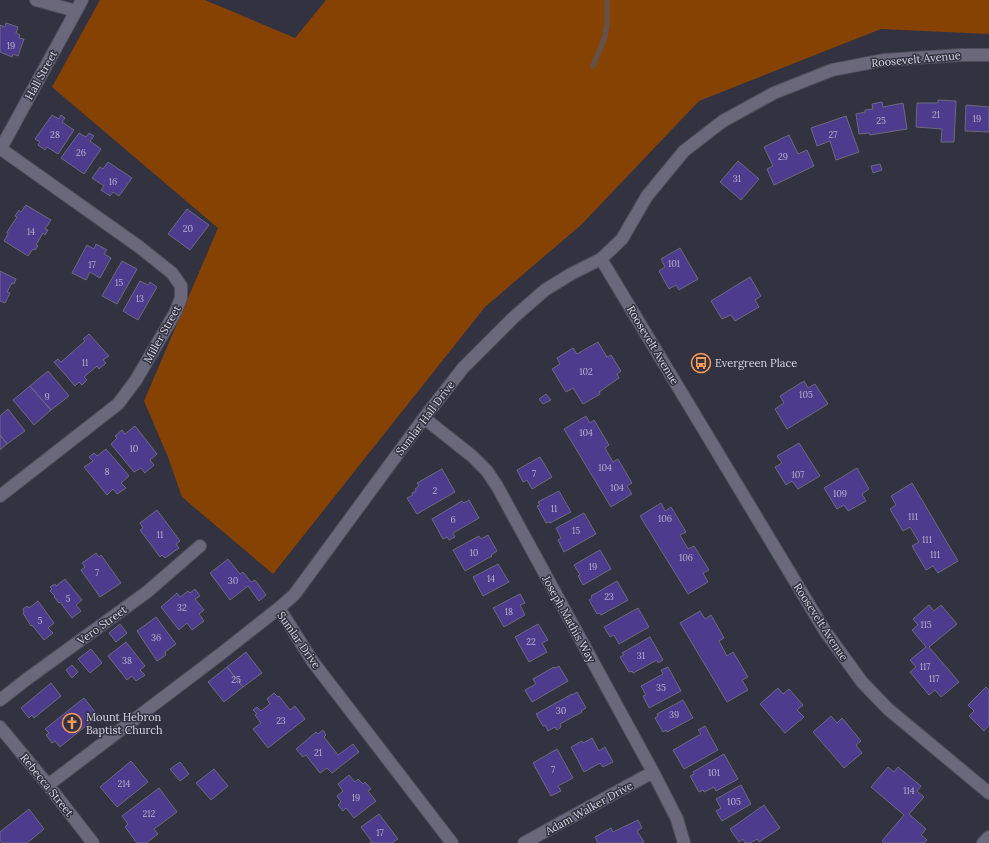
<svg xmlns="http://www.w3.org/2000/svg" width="989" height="843" viewBox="0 0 989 843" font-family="Lora,serif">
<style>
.green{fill:#864203}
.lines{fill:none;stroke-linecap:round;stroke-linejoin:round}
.stream{stroke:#645248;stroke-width:5.5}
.building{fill:#4d3c8e;stroke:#6c6a7c}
.street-casing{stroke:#504e5c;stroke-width:14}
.street{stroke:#6a687a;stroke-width:12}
.labels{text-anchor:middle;stroke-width:3;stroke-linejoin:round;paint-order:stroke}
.number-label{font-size:9px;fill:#b5b0cc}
.street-label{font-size:11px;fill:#d8d7e1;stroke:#333241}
.poi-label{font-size:11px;fill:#d8d7e1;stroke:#333241;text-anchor:start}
</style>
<rect width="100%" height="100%" fill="#333241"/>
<path class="green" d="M100 0H205L295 38 326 0H989V34L881 29 699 101 581 225 485 307 273 574 182 497 168 457 144 401 218 228 52 87Z"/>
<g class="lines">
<path class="stream" d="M593 66 605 37 607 25V0"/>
</g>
<path class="building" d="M6 23 18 27 16 33 20 35 19 38 24 39 18 56 13 54 12 57 0 52V25L5 27Z
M938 100 956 101 954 142H941L942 129 916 127 917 103H938Z
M882 102 883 107 903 103 907 129 870 135 869 133 859 134 856 114 865 112V110L873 109 872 104Z
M966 105 989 107V132L965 131Z
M52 115 59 119 61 115 65 118 62 122 74 130 58 154 47 147 45 150 38 145 40 142 35 139Z
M846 116 859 152 836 160 830 141 817 146 811 128Z
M79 133 86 137 89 133 94 136 90 141 101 149 84 174 61 158Z
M789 135 798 154 807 150 814 166 774 185 767 169 773 166 764 147Z
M738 161 759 179 741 200 720 182Z
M108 162 132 178 119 196 113 192 110 196 101 190 104 186 92 178 100 167 103 169Z
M880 164 882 170 873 173 871 166Z
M26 205 51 220 45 229 48 230 45 235 43 233 36 245 38 246 35 250 33 249 28 256 4 241 8 234 7 232 17 217 15 216 19 210 21 212Z
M187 209 209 225 190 250 168 234Z
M96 244 107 250 104 254 111 258 100 278 90 272 86 280 72 273 87 245 94 249Z
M680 248 698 279 679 290 676 285 669 289 659 271 665 267 661 259Z
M122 261 137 269 117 304 102 296Z
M0 271 16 279 14 284 12 283 7 292 10 293 5 303 0 301Z
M750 277 761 296 755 300 759 307 735 321 731 315 722 319 711 301Z
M140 281 148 285 150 282 157 287 138 320 123 311Z
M89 334 109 356 103 360 106 363 99 369 97 366 84 377 87 380 82 385 79 382 75 386 54 362 58 359 61 362 85 341 83 339Z
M598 342 607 357 611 355 621 371 617 374 619 378 599 392 600 394 583 404 573 388 566 392 552 369 560 364 557 358 573 348 577 354Z
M48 371 69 396 51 410 30 386Z
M804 381 808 388 815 384 828 404 787 429 775 409 784 403 780 396Z
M30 386 51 410 34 425 13 400Z
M546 394 551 400 543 404 539 399Z
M8 409 25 431 7 444 0 435V416Z
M586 416 590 423 594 420 609 445 605 448 613 462 618 459 632 483 627 486 632 494 611 507 564 429Z
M135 426 157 454 150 460 154 465 145 473 141 468 134 472 111 444 117 438 115 436 122 430 125 434Z
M0 435 7 444 0 450Z
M799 443 820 476 798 489 792 481 786 485 775 467 782 463 777 456Z
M106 449 129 476 121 483 126 488 117 494 113 489 107 495 84 467 93 461 89 457 94 453 97 456Z
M540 457 552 477 532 489 527 480 523 482 517 470Z
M857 468 869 489 862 494 866 501 848 511 844 505 837 509 824 488Z
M442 469 455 492 417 514 407 498 413 495 412 493 416 491 415 489 419 486 417 483Z
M912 483 958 561 938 573 933 566 926 570 912 546 919 542 910 527 903 531 890 509 896 505 891 496Z
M559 491 571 512 550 523V522L546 523 537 506 540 505 538 502Z
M469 500 479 518 453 533 455 537 449 540 447 537 443 539 432 519 462 501 464 503Z
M661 503 665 511 671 507 686 532 680 535 688 549 694 546 709 570 703 573 708 582 688 594 640 516Z
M157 510 180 541 176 544 179 548 165 558 162 555 160 557 140 530 143 528 140 523Z
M584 513 596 534 564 552 558 540 561 538 556 528Z
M488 535 497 551 491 555 492 556 465 571 453 550 479 536 481 539Z
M600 550 611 569 583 585 578 576 580 575 574 565Z
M96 553 99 557 101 555 121 583 100 597 81 570 85 567 82 563Z
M228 559 240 574 243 572 251 582 255 580 266 595 259 601 248 586 230 600 210 573Z
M498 564 509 582 483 596 473 577Z
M65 579 82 600 76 605 81 611 72 618 60 602 59 603 54 597 55 596 50 591 52 589 50 587 55 584 56 586Z
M617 581 628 600 601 615 600 613 597 614 589 600 592 598 591 596Z
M195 589 200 596 195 599 204 610 199 614 204 621 192 630 187 623 179 630 161 607 177 593 180 597 188 591 190 593Z
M520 594 525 603 520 605 525 615 504 627 493 608Z
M38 601 54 623 48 628 53 633 44 640 32 625 31 626 23 613 24 612 23 609 27 606 29 608Z
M929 605 934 611 941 605 957 624 929 647 959 682 941 697 935 690 929 695 910 672 916 667 910 660 926 647 912 630 918 625 913 619Z
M638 608 649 627 619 644 614 635 610 637 604 627Z
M700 611 705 619 711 615 724 638 719 641 727 656 733 652 748 677 742 680 748 690 727 702 680 623Z
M156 617 176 644 165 652 166 655 157 661 137 631Z
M120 624 127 633 116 642 109 633Z
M538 624 548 640 542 643 547 652 529 662 515 637Z
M650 637 663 660 658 663 657 660 633 673 632 671 629 672 620 657 624 655 622 653Z
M126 642 145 666 140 670 145 675 136 681 132 676 127 680 108 656Z
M91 649 102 663 90 673 78 659Z
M246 652 262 673 243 687 227 667Z
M72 665 78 672 72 678 66 670Z
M559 666 568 681 532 702 525 690 536 684 533 679 554 667 555 668Z
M227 667 243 687 224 702 208 682Z
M668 667 681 691 649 708 643 696 646 695 641 686 663 674 661 670Z
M51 683 61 696 34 718 32 715 29 718 21 708Z
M986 687 989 690V725L984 731 969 716 974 711 968 705Z
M778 688 783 694 789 689 803 705 797 710 804 717 785 733 760 704Z
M577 692 586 708 581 711 582 712 560 724 561 727 557 730 555 727 548 731 545 725 543 726 536 714 572 694V695Z
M274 693 278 697 279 696 290 710 295 706 305 719 268 748 253 729 261 723 255 715 257 714 253 710 257 707 261 711 270 704 267 699Z
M84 698 98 716 60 747 55 741 52 743 46 735 49 733 45 729Z
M683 700 693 718 667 732 666 730 663 732 655 718 658 716 657 714Z
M831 716 837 723 842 718 861 741 856 745 862 753 844 768 813 732Z
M705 726 718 750 684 769 673 750 701 734 698 730Z
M323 730 326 735 324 737 338 755 353 744 359 752 332 773 327 768 320 773 306 755 303 757 296 749 316 732 318 734Z
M592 738 599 751 605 747 613 762 603 767 600 763 584 772 571 747 582 741 583 743Z
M557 749 573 778 558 786 561 791 551 796 533 763Z
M724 754 738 779 716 791 714 787 704 792 703 790 699 792 690 776 694 774 693 772Z
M131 761 148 782 117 807 100 787Z
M180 762 189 774 180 781 170 769Z
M888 767 894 772 898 767 921 786 917 791 924 797 909 814 926 829 921 835 927 840 924 843H884L882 841 904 815 871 787Z
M214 769 228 786 211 800 196 783Z
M349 775 355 782 358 779 363 784 365 782 371 789 368 791 376 801 354 818 346 808 343 811 338 805 341 802 337 796 343 791 338 784Z
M741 785 751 804 722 821 716 811 721 808 716 799Z
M159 788 177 812 154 829 158 834 146 843H137L125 827 128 824 122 816Z
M764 805 780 828 759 842 757 839 750 843H745L743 839 739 842 730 829Z
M29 809 44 829 27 843H2L0 840V832Z
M379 814 398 839 392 843H370L372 842 361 827Z
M638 820 642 828 637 831 644 842 641 843H598L595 837 611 828 613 832Z"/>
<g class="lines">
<g class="street-casing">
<path id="street" d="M36 0 76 11
M0 150 82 0
M601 259 825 631 862 682 888 709 989 793
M424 418 472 456 487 471 497 486 653 772 677 819 684 843
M0 496 118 404 136 380 175 313 181 298V286L172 273 138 246 1 149
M279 608 313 662 452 843
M0 700 27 679 147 592 200 546
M0 727 48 785 93 843
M48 785 222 653 279 608 294 595 424 418 463 368 514 317 545 290 571 274 601 259 622 239 647 196 684 151 723 121 774 93 832 70 884 60 961 55H989
M524 843 653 772
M983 843 989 837"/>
</g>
<use href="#street" class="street"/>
</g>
<defs>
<g id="bus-ring" transform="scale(1)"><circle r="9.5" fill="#333241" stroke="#fe9c57" stroke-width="1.5"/><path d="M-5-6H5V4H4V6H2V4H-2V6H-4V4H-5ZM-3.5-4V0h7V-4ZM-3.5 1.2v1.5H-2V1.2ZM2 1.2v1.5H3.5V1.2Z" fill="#fe9c57"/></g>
<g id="church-ring" transform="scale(1)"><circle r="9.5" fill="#333241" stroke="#fe9c57" stroke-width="1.5"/><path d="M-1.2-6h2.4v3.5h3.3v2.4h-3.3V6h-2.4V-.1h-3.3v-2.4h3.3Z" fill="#fe9c57"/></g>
</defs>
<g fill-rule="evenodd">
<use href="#bus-ring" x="701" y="363"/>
<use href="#church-ring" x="72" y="723"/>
</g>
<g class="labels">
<g class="number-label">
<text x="11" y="49">19</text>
<text x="936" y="118">21</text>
<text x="977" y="122">19</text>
<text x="881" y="124">25</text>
<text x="55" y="138">28</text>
<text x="833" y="138">27</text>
<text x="81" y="156">26</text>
<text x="783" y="160">29</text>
<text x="737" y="182">31</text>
<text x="113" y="185">16</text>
<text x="188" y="232">20</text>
<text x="31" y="235">14</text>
<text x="674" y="267">101</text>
<text x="92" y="268">17</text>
<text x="119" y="286">15</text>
<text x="140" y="302">13</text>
<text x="85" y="366">11</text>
<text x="586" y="375">102</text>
<text x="806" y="398">105</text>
<text x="47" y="400">9</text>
<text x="586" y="436">104</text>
<text x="134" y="452">10</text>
<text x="605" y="471">104</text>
<text x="107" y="475">8</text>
<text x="534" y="477">7</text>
<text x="798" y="478">107</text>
<text x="617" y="491">104</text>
<text x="435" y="494">2</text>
<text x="840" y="497">109</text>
<text x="554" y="512">11</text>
<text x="913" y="520">111</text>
<text x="665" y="522">106</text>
<text x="453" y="523">6</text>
<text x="576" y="534">15</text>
<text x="160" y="538">11</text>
<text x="927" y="543">111</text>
<text x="474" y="556">10</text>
<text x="935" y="558">111</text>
<text x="686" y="561">106</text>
<text x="593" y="570">19</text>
<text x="97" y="576">7</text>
<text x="491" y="582">14</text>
<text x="233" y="584">30</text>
<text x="609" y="600">23</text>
<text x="68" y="602">5</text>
<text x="182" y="611">32</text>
<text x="509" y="615">18</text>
<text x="40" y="624">5</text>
<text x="926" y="628">115</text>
<text x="156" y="641">36</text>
<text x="531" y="645">22</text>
<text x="641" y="659">31</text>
<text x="127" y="664">38</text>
<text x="925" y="670">117</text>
<text x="934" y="682">117</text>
<text x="236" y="683">25</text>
<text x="661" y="691">35</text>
<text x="561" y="714">30</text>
<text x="674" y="718">39</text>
<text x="281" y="724">23</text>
<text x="318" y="756">21</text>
<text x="553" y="773">7</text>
<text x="714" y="776">101</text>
<text x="124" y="787">214</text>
<text x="909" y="794">114</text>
<text x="356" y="801">19</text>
<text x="734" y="805">105</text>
<text x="149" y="817">212</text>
<text x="380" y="836">17</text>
</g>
<g class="street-label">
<text transform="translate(916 59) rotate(-5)" y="4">Roosevelt Avenue</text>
<text transform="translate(41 75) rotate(-61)" y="4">Hall Street</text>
<text transform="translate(162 334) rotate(-61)" y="4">Miller Street</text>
<text transform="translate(653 345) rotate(59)" y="4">Roosevelt Avenue</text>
<text transform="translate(425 418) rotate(-53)" y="4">Sumlar Hall Drive</text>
<text transform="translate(569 619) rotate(61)" y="4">Joseph Mathis Way</text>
<text transform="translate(821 622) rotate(57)" y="4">Roosevelt Avenue</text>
<text transform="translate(102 625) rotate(-36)" y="4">Vero Street</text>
<text transform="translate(299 640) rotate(55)" y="4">Sumlar Drive</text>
<text transform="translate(47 785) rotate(51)" y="4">Rebecca Street</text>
<text transform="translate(589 808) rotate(-29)" y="4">Adam Walker Drive</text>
</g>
<g class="poi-label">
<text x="715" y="367">Evergreen Place</text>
<text x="86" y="721">Mount Hebron<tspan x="86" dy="13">Baptist Church</tspan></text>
</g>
</g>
</svg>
